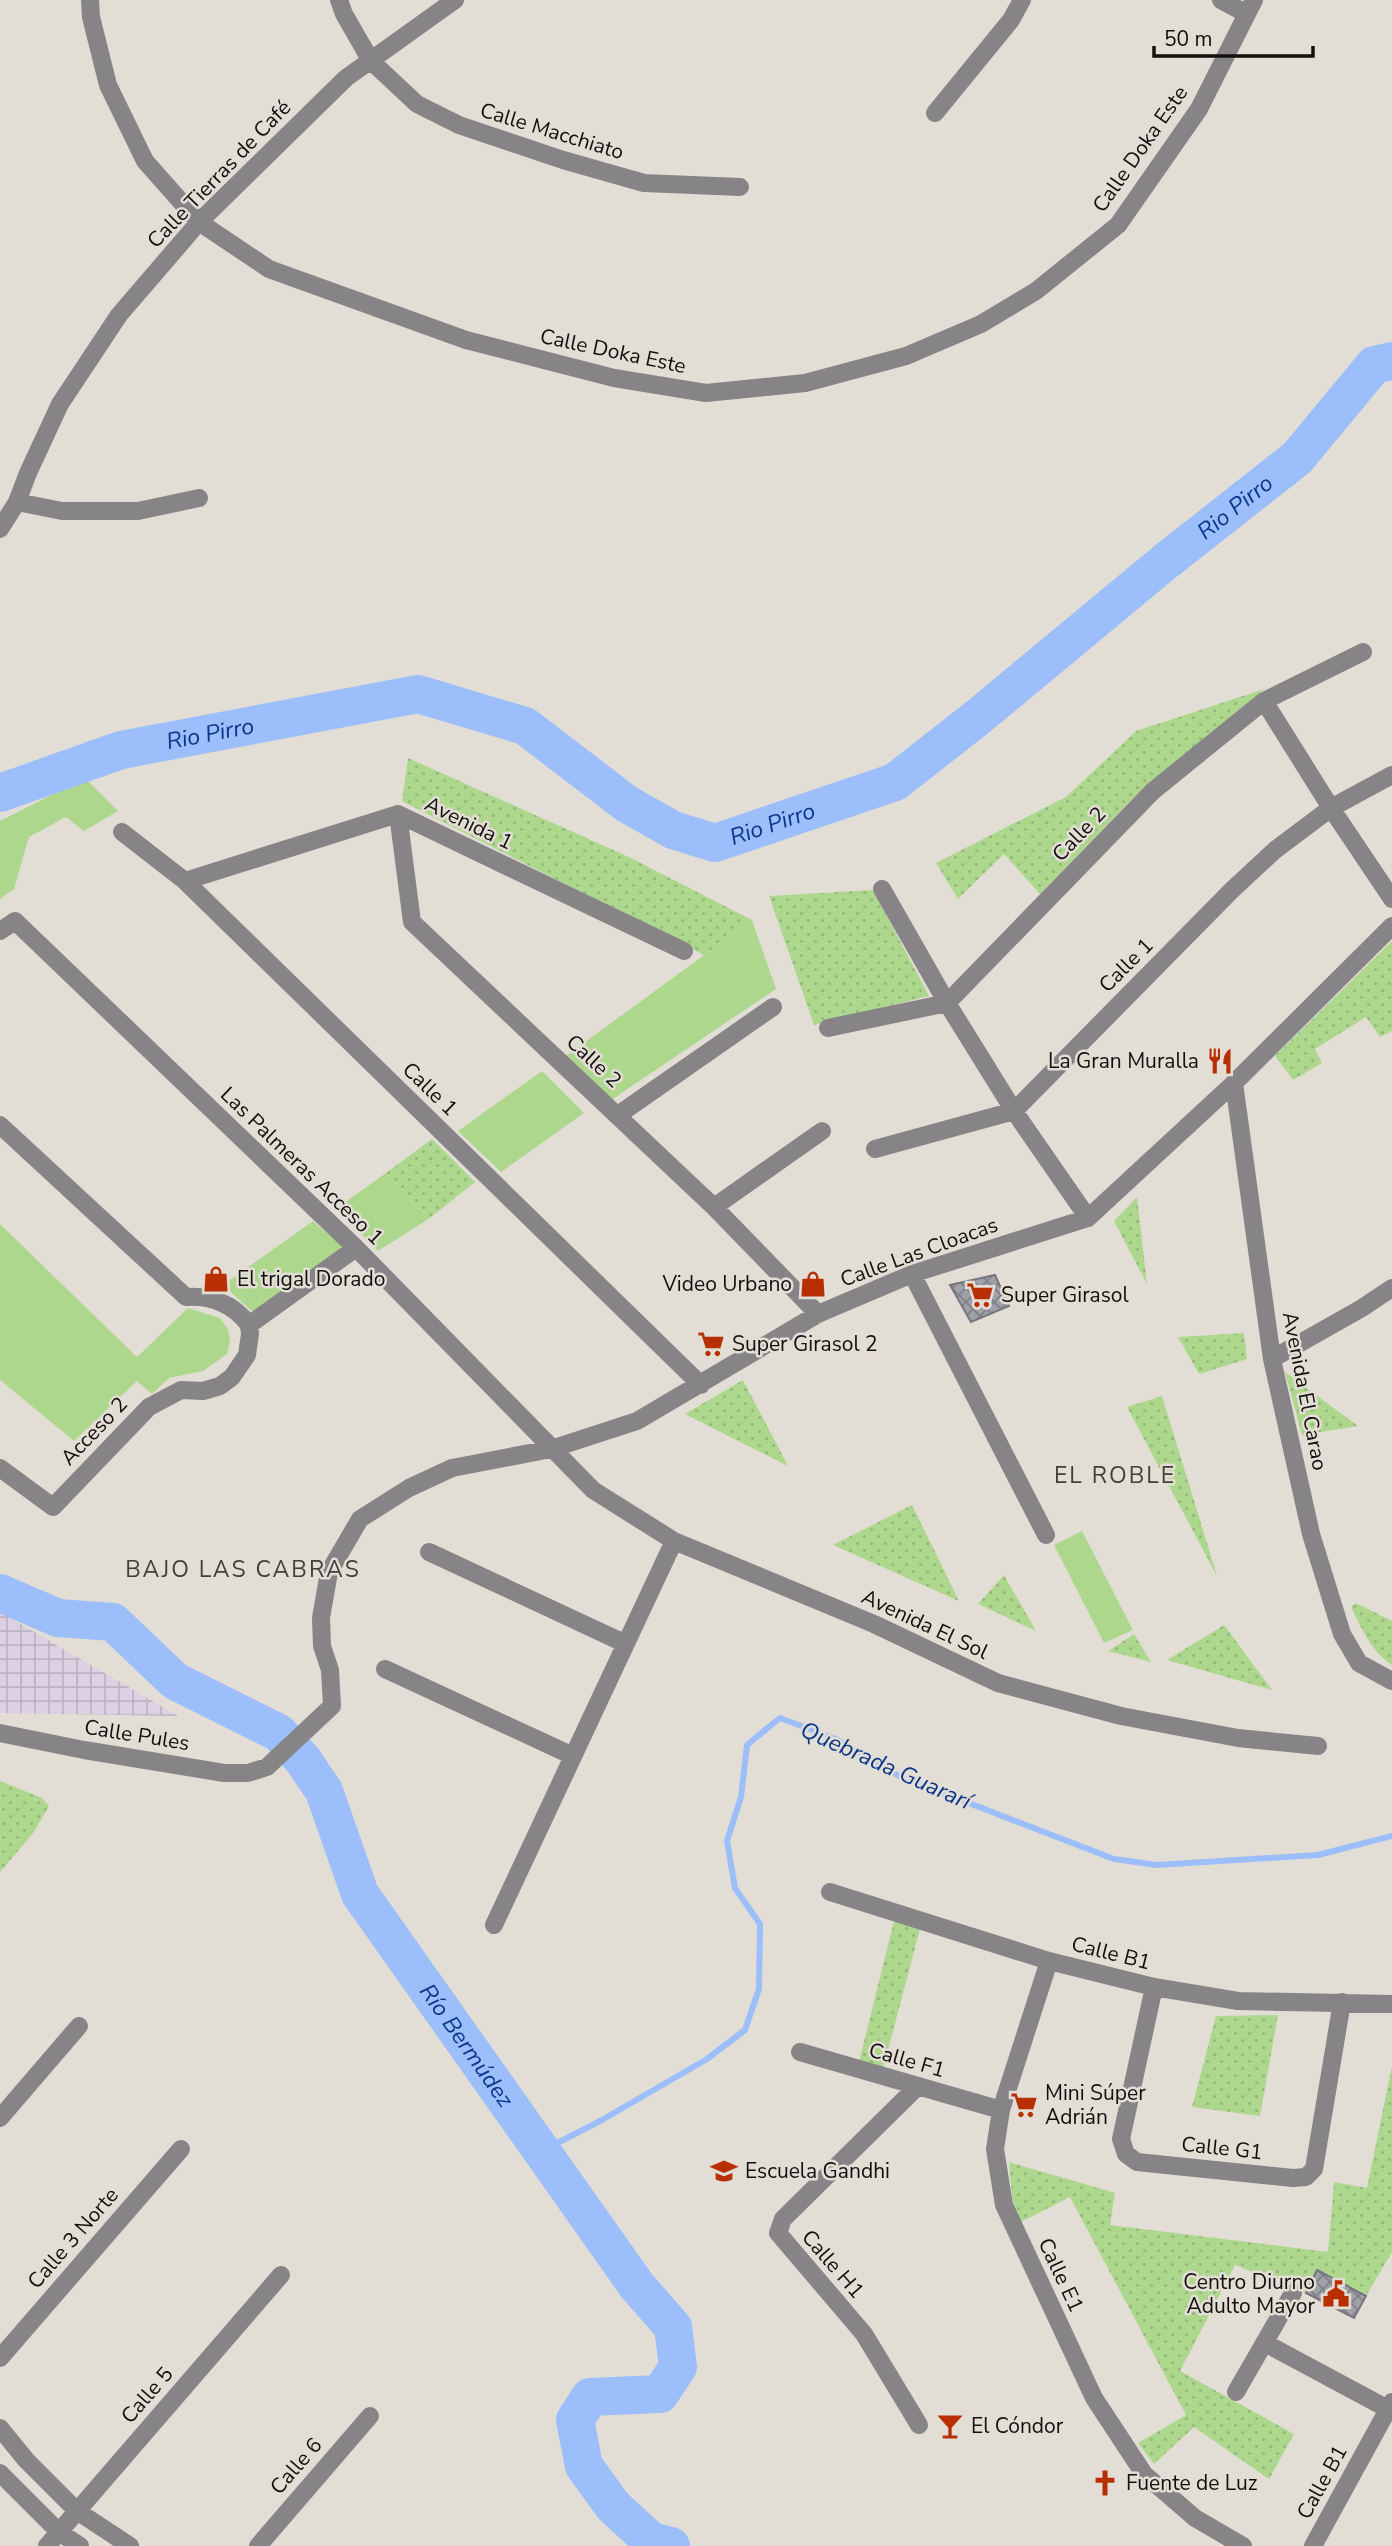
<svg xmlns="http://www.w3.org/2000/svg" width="1392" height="2546" viewBox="0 0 1392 2546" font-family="'Nunito Sans',sans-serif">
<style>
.industrial{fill:url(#industrial-grid)}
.grass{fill:#aed78e}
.park{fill:url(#park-dots)}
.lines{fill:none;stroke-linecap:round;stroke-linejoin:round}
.stream{stroke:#9cbefa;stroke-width:6}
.river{stroke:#9cbefa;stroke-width:38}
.building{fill:url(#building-cross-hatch);stroke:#77767f;stroke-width:2}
.minor{stroke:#868487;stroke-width:18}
.labels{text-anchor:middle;stroke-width:5;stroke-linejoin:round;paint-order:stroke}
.street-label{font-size:21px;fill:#12100d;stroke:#e3ded5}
.poi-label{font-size:21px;fill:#12100d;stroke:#e3ded5;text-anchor:start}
.water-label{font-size:23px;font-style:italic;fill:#0a378a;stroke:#e3ded5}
.neighbourhood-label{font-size:23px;letter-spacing:2px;fill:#434038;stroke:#e3ded5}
</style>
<defs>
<pattern id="industrial-grid" width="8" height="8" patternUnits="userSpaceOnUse" patternTransform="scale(1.75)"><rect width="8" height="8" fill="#ddd0e3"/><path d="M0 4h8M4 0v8" fill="none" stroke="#bdb2c2"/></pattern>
<pattern id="park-dots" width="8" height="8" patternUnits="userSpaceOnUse" patternTransform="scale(1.75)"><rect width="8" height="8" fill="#aed78e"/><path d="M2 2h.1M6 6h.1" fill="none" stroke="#95b879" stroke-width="1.8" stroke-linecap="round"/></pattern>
<pattern id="building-cross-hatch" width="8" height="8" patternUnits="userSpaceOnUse" patternTransform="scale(1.75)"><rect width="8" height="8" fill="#a0a0a9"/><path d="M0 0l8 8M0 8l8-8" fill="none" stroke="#818188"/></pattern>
</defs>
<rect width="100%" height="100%" fill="#e3ded5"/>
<path class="industrial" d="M0 1612 178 1716 0 1713Z"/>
<path class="grass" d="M85 778 118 811 84 831 66 817 29 837 14 889 0 899V821Z
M752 920 776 989 611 1100 566 1056Z
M542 1071 584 1113 501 1172 458 1131Z
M386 1173 430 1218 378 1251 337 1208Z
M313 1221 344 1248 254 1313 223 1285Z
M0 1224 137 1357 188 1308 220 1318 228 1329 230 1341 227 1354 203 1371 169 1378 152 1394 137 1381 74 1441 0 1380Z
M1082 1531 1133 1630 1104 1643 1054 1545Z"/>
<path class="park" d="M1264 689 1132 799 1040 894 1004 854 958 899 936 863 1066 797 1136 731Z
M408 758 631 858 752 920 704 955 402 801Z
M873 890 929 996 814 1025 769 896Z
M1392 941V1031L1380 1037 1366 1017 1315 1049 1322 1063 1293 1080 1275 1056Z
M432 1139 475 1182 430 1218 386 1173Z
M1137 1197 1147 1284 1114 1221Z
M1244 1333 1247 1359 1199 1374 1178 1337Z
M1285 1372 1358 1426 1302 1435Z
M743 1380 788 1466 685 1414Z
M1162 1396 1217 1576 1127 1407Z
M912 1505 959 1601 833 1545Z
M1004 1575 1036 1631 978 1604Z
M1356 1603 1392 1621V1665C1371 1651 1362 1629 1351 1607Z
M1224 1625 1272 1690 1167 1660Z
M1134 1634 1151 1662 1108 1651Z
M0 1781 42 1798 49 1806 34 1832 0 1872Z
M894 1921 920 1929 883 2069 859 2062Z
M1278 2015 1260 2116 1192 2107 1216 2016Z
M1392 2066V2252L1366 2296 1318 2270 1306 2293 1235 2265 1180 2371 1294 2434 1269 2479 1194 2427 1154 2464 1138 2443 1186 2415 1070 2197 1019 2223 1012 2197 1009 2162 1115 2193 1110 2225 1328 2252 1334 2182 1367 2188Z"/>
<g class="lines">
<path class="stream" d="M540 2152 602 2120 707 2059 745 2030 759 1989 760 1924 735 1888 727 1841 741 1797 747 1745 780 1718 836 1739 899 1776 1114 1859 1157 1865 1318 1855 1392 1836"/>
<g class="river">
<path id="s1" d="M0 793 121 750 418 694 525 726 627 804 673 830 715 843 895 782 978 717 1166 561 1297 458 1374 365 1392 361"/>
<path id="s2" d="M0 1593 58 1618 113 1622 175 1681 279 1733 303 1760 324 1791 360 1894 637 2286 673 2327 678 2367 660 2394 590 2397 575 2420 584 2466 613 2506 651 2541 671 2546"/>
</g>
</g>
<path class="building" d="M995 1275 1009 1306 971 1322 950 1285Z
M1317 2270 1366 2296 1354 2318 1306 2293Z"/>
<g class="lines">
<path class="minor" d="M90 0 91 17 108 85 145 161 199 222 269 269 466 340 614 378 706 393 805 383 906 356 981 324 1036 291 1118 225 1199 109 1254 0
M339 0 344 14 371 61 417 104 459 125 563 160 644 183 740 187
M1221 0 1247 14
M935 113 1011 20 1022 0
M17 502 62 511H138L199 498
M0 529 17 502 28 473 60 404 119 315 199 222 346 78 455 0
M1264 701 1331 808 1392 899
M398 814 412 922 714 1207 818 1314
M122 832 185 881 701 1385
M185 881 398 814 684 951
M882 889 947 1003 1014 1111 1088 1218
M0 931 15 921 356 1248 593 1490 674 1541 874 1624 998 1683 1121 1716 1238 1738 1318 1746
M828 1028 947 1003 1153 791 1264 701 1363 652
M1234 1083 1272 1359 1311 1534 1342 1634 1359 1663 1392 1681
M618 1115 773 1007
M0 1125 186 1297C210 1295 234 1304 249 1325
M875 1149 1014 1111 1232 890 1275 850 1331 808 1392 775
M714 1207 822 1131
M912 1274 1046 1535
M249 1325 356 1248
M1272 1359 1362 1308 1392 1288
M0 1468 53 1507 149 1407 181 1390 203 1391 220 1386 232 1377 247 1355 250 1334 249 1325
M429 1552 624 1643
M385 1669 573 1756
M0 1733 84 1750 224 1773H248L267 1767 332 1706 330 1670 322 1646 321 1618 329 1572 360 1519 409 1488 452 1468 551 1449 637 1421 818 1314 912 1274 1088 1218 1234 1083 1392 926
M830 1892 1049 1961 1154 1987 1238 2001 1392 2004
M494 1925 674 1541
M1049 1961 1001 2110 995 2149 1004 2205 1094 2398 1144 2474 1195 2518 1243 2546
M1154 1987 1121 2139 1126 2154 1137 2162 1293 2178 1306 2177 1314 2169 1342 2002
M800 2052 1001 2110
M917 2087 783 2219 778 2233 864 2334 919 2425
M0 2118 79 2026
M1265 2343 1388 2409
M0 2358 181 2149
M1236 2392 1293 2293
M0 2428 26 2460 77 2511 130 2546
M0 2473 59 2532 80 2546
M47 2546 281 2275
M258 2546 370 2416
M1313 2546 1392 2402"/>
</g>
<defs>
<g id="restaurant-bare" transform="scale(2.1)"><path d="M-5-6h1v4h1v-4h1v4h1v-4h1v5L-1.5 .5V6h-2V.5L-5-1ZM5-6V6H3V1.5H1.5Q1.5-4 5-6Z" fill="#b92f04" stroke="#e3ded5" stroke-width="2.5" paint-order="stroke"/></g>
<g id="shop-bare" transform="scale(2.1)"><path d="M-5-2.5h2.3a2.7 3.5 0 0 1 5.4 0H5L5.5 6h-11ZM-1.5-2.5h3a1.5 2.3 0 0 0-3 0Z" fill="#b92f04" stroke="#e3ded5" stroke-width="2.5" paint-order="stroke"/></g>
<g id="supermarket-bare" transform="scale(2.1)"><path d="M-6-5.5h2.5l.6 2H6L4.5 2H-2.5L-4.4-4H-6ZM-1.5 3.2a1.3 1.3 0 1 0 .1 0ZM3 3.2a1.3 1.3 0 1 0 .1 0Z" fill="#b92f04" stroke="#e3ded5" stroke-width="2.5" paint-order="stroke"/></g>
<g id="school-bare" transform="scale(2.1)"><path d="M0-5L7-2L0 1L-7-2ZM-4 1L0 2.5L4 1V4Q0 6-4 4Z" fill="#b92f04" stroke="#e3ded5" stroke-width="2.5" paint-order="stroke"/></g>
<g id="civic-bare" transform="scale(2.1)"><path d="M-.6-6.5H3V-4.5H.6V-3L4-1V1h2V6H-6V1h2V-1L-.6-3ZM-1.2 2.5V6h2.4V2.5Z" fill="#b92f04" stroke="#e3ded5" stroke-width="2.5" paint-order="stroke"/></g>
<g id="bar-bare" transform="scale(2.1)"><path d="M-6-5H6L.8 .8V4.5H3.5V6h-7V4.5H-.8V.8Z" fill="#b92f04" stroke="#e3ded5" stroke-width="2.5" paint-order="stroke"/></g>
<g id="church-bare" transform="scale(2.1)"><path d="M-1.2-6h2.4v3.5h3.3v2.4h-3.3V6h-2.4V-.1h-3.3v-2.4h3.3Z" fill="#b92f04" stroke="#e3ded5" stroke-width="2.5" paint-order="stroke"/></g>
</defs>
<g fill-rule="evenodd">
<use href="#restaurant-bare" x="1220" y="1061"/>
<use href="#shop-bare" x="216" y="1279"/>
<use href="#shop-bare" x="813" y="1284"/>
<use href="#supermarket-bare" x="980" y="1295"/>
<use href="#supermarket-bare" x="711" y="1344"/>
<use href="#supermarket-bare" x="1024" y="2105"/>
<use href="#school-bare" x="724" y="2171"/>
<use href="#civic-bare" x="1336" y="2294"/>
<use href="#bar-bare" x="950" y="2426"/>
<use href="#church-bare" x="1105" y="2483"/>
</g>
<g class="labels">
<g class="street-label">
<text transform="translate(552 131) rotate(17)" y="7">Calle Macchiato</text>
<text transform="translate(1140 149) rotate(-55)" y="7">Calle Doka Este</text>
<text transform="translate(219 174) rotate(-46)" y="7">Calle Tierras de Café</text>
<text transform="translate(613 351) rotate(12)" y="7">Calle Doka Este</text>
<text transform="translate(469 823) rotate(26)" y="7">Avenida 1</text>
<text transform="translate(1079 834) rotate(-46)" y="7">Calle 2</text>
<text transform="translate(1126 965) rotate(-45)" y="7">Calle 1</text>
<text transform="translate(594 1061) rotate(43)" y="7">Calle 2</text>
<text transform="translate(430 1089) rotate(44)" y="7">Calle 1</text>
<text transform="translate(302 1166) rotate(44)" y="7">Las Palmeras Acceso 1</text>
<text transform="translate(919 1252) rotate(-20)" y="7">Calle Las Cloacas</text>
<text transform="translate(1305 1391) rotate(79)" y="7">Avenida El Carao</text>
<text transform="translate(94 1431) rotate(-46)" y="7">Acceso 2</text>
<text transform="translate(925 1624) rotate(25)" y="7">Avenida El Sol</text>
<text transform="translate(137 1735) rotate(9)" y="7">Calle Pules</text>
<text transform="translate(1111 1953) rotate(14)" y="7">Calle B1</text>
<text transform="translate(907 2060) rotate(16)" y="7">Calle F1</text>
<text transform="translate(1222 2148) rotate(6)" y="7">Calle G1</text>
<text transform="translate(73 2238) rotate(-49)" y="7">Calle 3 Norte</text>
<text transform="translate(833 2264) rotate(49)" y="7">Calle H1</text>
<text transform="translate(1061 2275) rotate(65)" y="7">Calle E1</text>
<text transform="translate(147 2395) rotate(-49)" y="7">Calle 5</text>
<text transform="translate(296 2466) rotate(-49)" y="7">Calle 6</text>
<text transform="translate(1322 2482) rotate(-61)" y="7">Calle B1</text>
</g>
<g class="poi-label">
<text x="1199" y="1068" text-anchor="end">La Gran Muralla</text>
<text x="237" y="1286">El trigal Dorado</text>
<text x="792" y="1291" text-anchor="end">Video Urbano</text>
<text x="1001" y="1302">Super Girasol</text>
<text x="732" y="1351">Super Girasol 2</text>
<text x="1045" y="2100">Mini Súper<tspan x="1045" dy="24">Adrián</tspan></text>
<text x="745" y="2178">Escuela Gandhi</text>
<text x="1315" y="2289" text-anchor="end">Centro Diurno<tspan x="1315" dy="24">Adulto Mayor</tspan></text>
<text x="971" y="2433">El Cóndor</text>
<text x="1126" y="2490">Fuente de Luz</text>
</g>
<g class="water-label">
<text dy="8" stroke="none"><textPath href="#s1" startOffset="1395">Rio Pirro</textPath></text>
<text dy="8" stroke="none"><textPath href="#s1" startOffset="219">Rio Pirro</textPath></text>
<text dy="8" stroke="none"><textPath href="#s1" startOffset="828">Rio Pirro</textPath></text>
<text transform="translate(886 1765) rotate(24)" y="8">Quebrada Guararí</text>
<text dy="8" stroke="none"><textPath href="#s2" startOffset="688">Río Bermúdez</textPath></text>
</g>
<g class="neighbourhood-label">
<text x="1115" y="1483">EL ROBLE</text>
<text x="243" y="1577">BAJO LAS CABRAS</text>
</g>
</g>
<path d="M1154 46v10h159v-10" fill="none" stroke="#12100d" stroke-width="3.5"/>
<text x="1164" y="46" font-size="21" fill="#12100d" stroke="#e3ded5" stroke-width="5" paint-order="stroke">50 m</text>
</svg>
